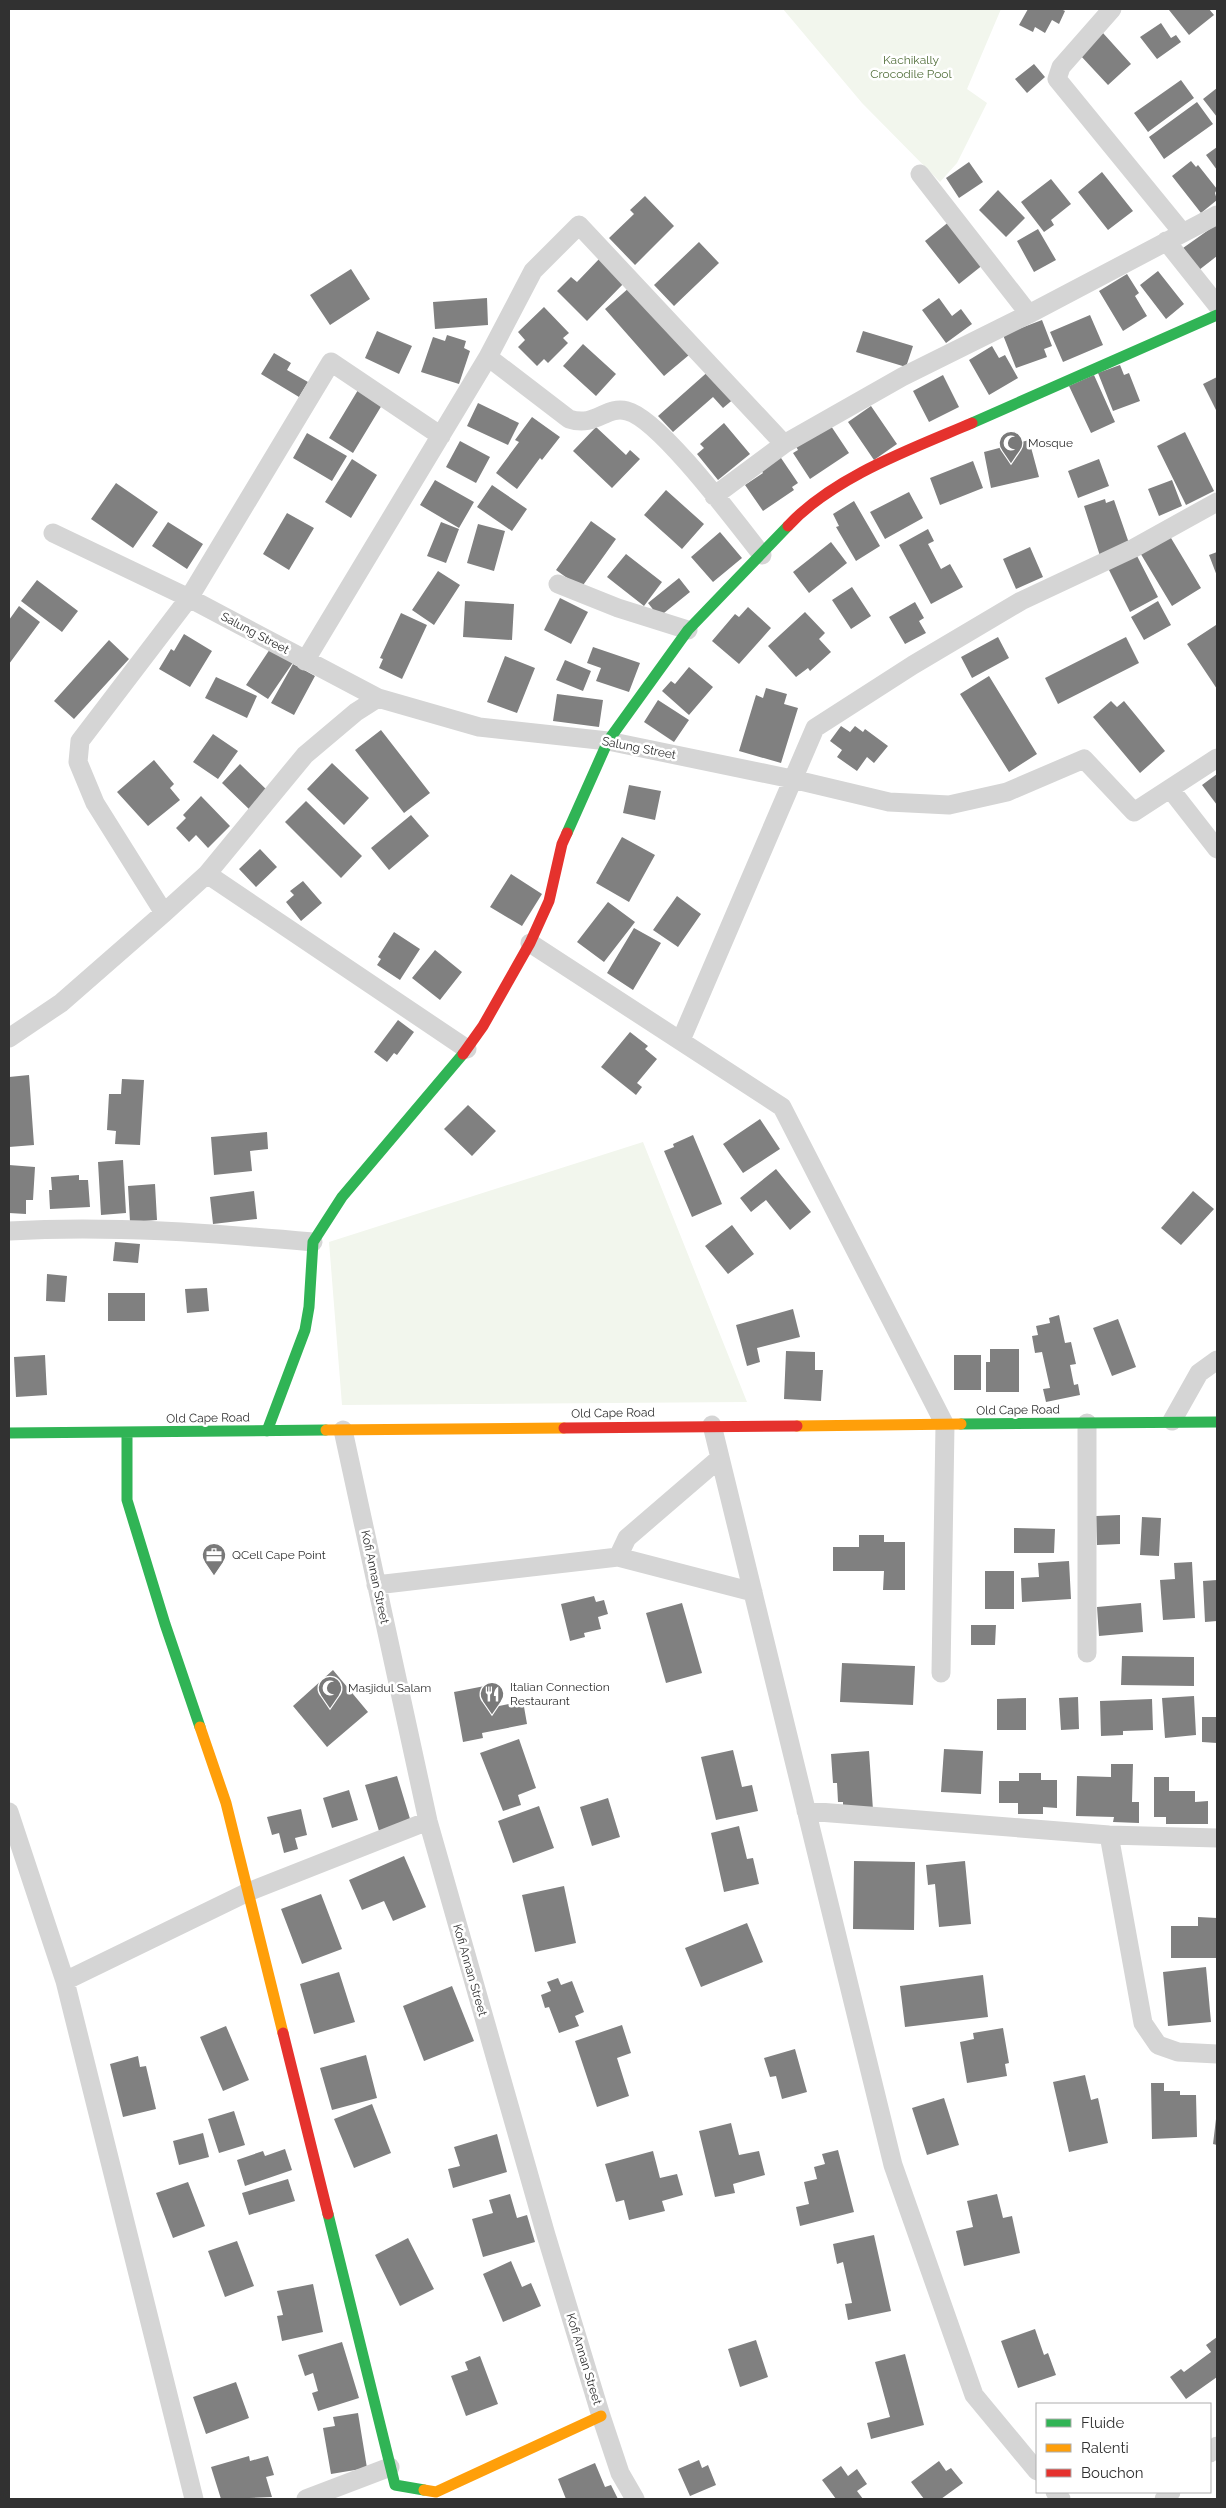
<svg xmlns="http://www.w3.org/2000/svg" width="1226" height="2508" viewBox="0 0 1226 2508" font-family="Raleway,sans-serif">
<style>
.green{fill:#f2f6ed}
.building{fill:#808080}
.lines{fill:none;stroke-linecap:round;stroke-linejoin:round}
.street{stroke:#d5d5d5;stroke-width:19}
.fast{stroke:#30b455;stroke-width:11}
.slow{stroke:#ff9f0a;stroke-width:11}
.jam{stroke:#e5322d;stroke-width:11}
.labels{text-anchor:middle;stroke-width:5;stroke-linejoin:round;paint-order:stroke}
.park-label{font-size:12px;fill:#53703c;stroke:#fff}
.poi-label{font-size:12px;fill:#313131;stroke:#fff;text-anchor:start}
.street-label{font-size:12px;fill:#313131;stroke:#fff}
</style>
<rect width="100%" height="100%" fill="#fff"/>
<path class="green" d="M783 9H1001L967 89 987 103 957 163 940 182 862 103Z
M643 1142 747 1402 342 1405 329 1242Z"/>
<path class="building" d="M1028 9H1061L1065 11 1059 24 1052 20 1045 33 1035 27 1033 32 1019 25Z
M1171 9H1209L1214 15 1189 35 1169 10Z
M1161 23 1171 38 1176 35 1181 42 1157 59 1140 37Z
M1103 33 1131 64 1108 85 1080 55Z
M1034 64 1045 77 1027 93 1015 79Z
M1181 80 1194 98 1148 132 1134 113Z
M1217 88V117L1203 99Z
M1197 102 1213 124 1164 159 1149 137Z
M1217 147V170L1206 155Z
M1191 161 1196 167 1198 165 1217 189 1215 193 1217 200 1201 213 1172 176Z
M969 162 983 182 959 198 946 178Z
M1102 172 1133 211 1108 230 1078 192Z
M1051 179 1071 204 1051 220 1054 225 1044 232 1021 202Z
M998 190 1025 218 1006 237 979 210Z
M645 196 674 226 635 265 609 238 634 214 630 210Z
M950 221 984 264 959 284 925 241Z
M1217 224V256L1199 270 1183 248Z
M1038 229 1056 260 1034 272 1017 241Z
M699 242 719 263 674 306 654 285Z
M600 258 625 282 587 321 557 291 571 277 577 282Z
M351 269 370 299 330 325 310 295Z
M1158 271 1184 304 1166 319 1140 285Z
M1127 274 1139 293 1135 296 1147 316 1123 331 1099 291Z
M630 287 689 355 664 376 605 309Z
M487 298 488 325 435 329 433 302Z
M939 298 952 316 961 309 972 324 946 343 922 310Z
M544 307 569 333 563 338 568 343 548 363 544 359 537 366 518 347 525 340 518 332Z
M1090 315 1103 345 1063 362 1050 332Z
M1042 320 1052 346 1044 349 1047 357 1016 368 1003 335Z
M377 331 412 346 399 374 365 358Z
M863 331 913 346 906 367 856 352Z
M447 335 466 341 464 348 470 351 459 384 421 372 433 337 445 341Z
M583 344 616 374 596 396 563 366Z
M992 346 999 358 1005 355 1018 378 989 395 969 360Z
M274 353 291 363 287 370 308 382 299 397 261 374Z
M1120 365 1124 375 1129 373 1140 401 1113 411 1098 373Z
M711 369 736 397 723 408 713 397 673 432 658 416Z
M943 375 959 407 929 422 913 391Z
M1094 375 1115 422 1091 433 1069 386Z
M1217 377V412L1203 384Z
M358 390 382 405 353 453 329 438Z
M478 403 519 423 508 445 467 426Z
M871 406 897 444 874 460 848 422Z
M532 417 560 437 542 460 540 458 517 489 496 473 519 442 515 440Z
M724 423 750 454 718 480 697 454 704 448 700 444Z
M829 423 849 453 810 479 793 453 798 450 795 445Z
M596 427 626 455 630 450 640 459 612 488 573 451Z
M1185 432 1214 491 1186 505 1157 446Z
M307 433 347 456 332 481 293 458Z
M1029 440 1039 477 991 488 984 452Z
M460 441 490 457 476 483 446 467Z
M779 455 798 483 792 487 794 490 763 511 745 485 763 473 760 468Z
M352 459 377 475 351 518 325 502Z
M1099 459 1109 486 1078 498 1068 471Z
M973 461 983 488 940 505 930 478Z
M435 480 474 502 459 528 420 505Z
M1172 480 1182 506 1159 516 1148 489Z
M116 483 158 512 133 548 91 519Z
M492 485 527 509 512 531 477 507Z
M666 490 704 524 682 549 644 515Z
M909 492 923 518 885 539 870 512Z
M1105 499 1106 503 1114 500 1130 546 1100 556 1084 506Z
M854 501 880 546 856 561 836 527 839 526 833 514Z
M287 513 314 528 289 570 263 554Z
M591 521 616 539 581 588 556 570Z
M168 522 203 544 187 569 152 546Z
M441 522 459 529 446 563 427 556Z
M478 524 505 531 494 571 467 563Z
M928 529 934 541 928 544 941 569 950 564 963 587 931 604 899 545Z
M720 532 742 558 713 582 691 557Z
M1168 533 1201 588 1172 606 1139 551Z
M831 542 847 563 809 593 793 572Z
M1030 547 1043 577 1016 589 1003 559Z
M1135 552 1158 597 1130 612 1107 566Z
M1217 552V576L1209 555Z
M626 554 662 582 644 606 607 577Z
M438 571 460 585 434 625 412 610Z
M679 578 690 592 659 617 648 603Z
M37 580 78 611 62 632 21 601Z
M852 587 871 616 851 629 832 600Z
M560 598 588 612 571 644 544 630Z
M465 601 514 604 512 640 463 637Z
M1158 601 1171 625 1144 640 1131 617Z
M915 602 924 618 919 621 926 633 905 644 889 617Z
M19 606 40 622 9 664V620Z
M748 607 771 628 739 664 712 641 735 614 739 617Z
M805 612 825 633 819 639 831 652 810 671 808 668 796 677 768 646Z
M401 613 427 625 402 679 379 668 383 659 380 658Z
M1216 625 1217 627V689L1187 644Z
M184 634 212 651 190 687 159 669 171 649 174 651Z
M998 637 1009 658 972 678 961 657Z
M1126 637 1139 663 1058 704 1045 678Z
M109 640 129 659 74 719 54 701Z
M272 646 294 661 268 699 246 685Z
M593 647 640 663 629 692 596 681 601 668 587 663Z
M505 656 535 668 517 713 487 702Z
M565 660 591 671 583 691 556 680Z
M293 664 315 676 294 715 271 703Z
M689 667 713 687 689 715 662 691 671 681 675 684Z
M989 676 1037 754 1009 772 960 694Z
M216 677 257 696 247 718 205 698Z
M766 688 787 694 784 704 798 708 781 763 739 751 756 695 763 698Z
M557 694 603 700 599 727 553 721Z
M658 700 689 720 674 742 644 722Z
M1111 701 1117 707 1124 701 1165 751 1140 773 1093 717Z
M841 726 850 732 855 726 863 732 865 729 888 746 874 763 867 757 857 771 837 757 842 750 830 741Z
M381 730 430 793 404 813 355 750Z
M213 734 238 751 218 779 193 762Z
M154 760 174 784 170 788 180 800 148 826 117 792Z
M332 763 369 798 344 825 307 789Z
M240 764 269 792 251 811 222 783Z
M1217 774V805L1202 785Z
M629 785 661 791 655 820 623 813Z
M201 796 230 826 208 848 196 835 189 842 176 828 186 818 183 815Z
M306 801 362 856 341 878 285 822Z
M411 815 429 836 389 870 371 848Z
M622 837 655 855 629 902 596 883Z
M260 849 277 867 256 887 239 869Z
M511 874 542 894 522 926 490 907Z
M303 881 322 903 301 921 286 902 294 895 290 891Z
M677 896 701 914 678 947 653 930Z
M608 902 635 922 604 962 577 942Z
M634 928 661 943 633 990 607 973Z
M394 932 420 949 400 980 377 965 381 959 378 957Z
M435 950 462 972 440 1000 412 978Z
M398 1020 414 1032 397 1055 394 1053 387 1062 374 1052Z
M630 1032 648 1046 645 1049 657 1059 637 1083 642 1087 636 1095 601 1067Z
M29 1075 34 1145 9 1147V1077Z
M122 1079 144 1080 140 1145 115 1144 116 1131 107 1130 109 1094H121Z
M468 1105 496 1131 472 1156 444 1129Z
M760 1119 780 1149 743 1173 723 1144Z
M267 1132 268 1149 250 1151 252 1171 214 1175 211 1137Z
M693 1135 722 1204 692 1217 664 1151 674 1147 673 1144Z
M123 1160 126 1213 101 1215 98 1162Z
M9 1165 35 1167 33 1200H26V1214L9 1213Z
M776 1169 811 1212 790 1230 766 1200 751 1212 740 1198Z
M79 1175V1180H88L90 1207 50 1209 49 1190H52L51 1177Z
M155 1184 157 1220 130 1222 128 1186Z
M254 1191 257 1219 213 1224 210 1197Z
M1193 1191 1214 1209 1181 1245 1161 1228Z
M732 1225 754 1254 728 1274 705 1246Z
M115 1242 140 1244 138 1263 113 1261Z
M47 1274 67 1276 65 1302 46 1301Z
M207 1288 209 1311 187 1313 185 1289Z
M108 1293H145V1321H108Z
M793 1309 800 1337 757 1348 760 1362 747 1366 736 1325Z
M1059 1315 1065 1343 1071 1342 1076 1364 1070 1365 1074 1385 1078 1384 1080 1395 1046 1402 1043 1389 1050 1388 1042 1352 1035 1353 1032 1336 1038 1335 1036 1326 1050 1323 1049 1318Z
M1118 1319 1136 1367 1112 1376 1093 1328Z
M990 1349H1019V1392H986V1362H990Z
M786 1351 815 1352V1370H823L821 1401 784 1399Z
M45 1355 47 1395 16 1397 14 1357Z
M954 1355H981V1390H954Z
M1120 1515V1544L1097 1545 1096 1516Z
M1142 1517 1161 1518 1159 1556 1140 1555Z
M1014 1528 1055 1529 1054 1553H1014Z
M859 1535H884V1542H905V1590H883L884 1571H833V1547H859Z
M1069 1561 1071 1599 1022 1602 1021 1578 1039 1577 1038 1563Z
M1192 1562 1195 1618 1163 1620 1160 1580 1175 1579 1174 1563Z
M985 1571H1014V1609H985Z
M1217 1580V1621L1205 1622 1203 1581Z
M594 1596 596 1602 604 1600 608 1614 598 1617 601 1629 584 1633 585 1637 570 1641 561 1604Z
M682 1603 702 1673 666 1683 646 1613Z
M1141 1603 1143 1632 1099 1636 1097 1607Z
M971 1625H996L995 1645H971Z
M1122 1656 1194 1657V1686L1121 1685Z
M842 1663 915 1666 913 1705 840 1702Z
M333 1670 368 1712 327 1747 293 1706Z
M495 1684 499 1706 523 1701 527 1724 482 1733 483 1738 463 1742 454 1692Z
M1194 1696 1196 1735 1165 1738 1162 1698Z
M1078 1697 1079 1729 1061 1730 1059 1698Z
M1026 1698V1730H997V1699Z
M1152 1699 1153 1730 1123 1731V1735L1101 1736 1100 1701Z
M1202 1717H1217V1743L1202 1742Z
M519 1739 536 1788 518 1795 521 1805 503 1811 480 1753Z
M944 1749 983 1751 981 1794 941 1792Z
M733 1750 742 1787 752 1785 758 1811 716 1820 701 1757Z
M869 1751 873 1810 843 1812V1802H838L837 1783H833L831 1754Z
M1111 1764H1133L1132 1802H1139V1823L1113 1822 1114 1817 1076 1816 1077 1776 1111 1777Z
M1019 1773H1041V1780H1057V1808L1043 1807V1814H1018V1803H999V1781H1019Z
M397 1776 411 1822 379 1831 365 1785Z
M1154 1777H1169V1791H1195V1802L1208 1801V1824H1166V1817H1154Z
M349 1790 358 1820 332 1828 323 1798Z
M608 1798 620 1837 592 1846 580 1807Z
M539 1806 554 1848 513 1863 498 1821Z
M301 1809 307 1835 295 1838 298 1849 284 1853 279 1833 272 1835 267 1817Z
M739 1826 747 1859 753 1858 759 1884 724 1892 711 1833Z
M404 1856 426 1907 393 1921 384 1901 362 1910 349 1880Z
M854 1861 915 1862 914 1930 853 1929Z
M965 1861 971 1924 939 1927 935 1884 928 1885 926 1865Z
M564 1886 576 1943 535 1952 522 1895Z
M321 1894 342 1949 302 1964 281 1909Z
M1198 1917 1217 1918V1958H1171V1926H1198Z
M747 1923 763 1962 701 1987 685 1948Z
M1206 1967 1211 2022 1168 2026 1163 1972Z
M339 1972 355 2022 314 2034 300 1984Z
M983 1975 988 2017 905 2027 900 1986Z
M558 1978 561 1985 572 1981 584 2012 575 2016 579 2026 559 2033 549 2007 545 2008 541 1995 551 1991 547 1982Z
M452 1986 474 2041 424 2061 403 2006Z
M622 2025 631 2053 617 2058 629 2096 597 2107 575 2041Z
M226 2026 249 2080 223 2091 200 2037Z
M1003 2028 1009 2063 1005 2064 1007 2076 967 2083 960 2042 974 2039 973 2033Z
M795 2049 807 2092 782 2099 776 2076 770 2077 764 2058Z
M366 2055 377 2098 332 2110 320 2068Z
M138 2056 140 2067 146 2066 156 2109 123 2117 110 2064Z
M1085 2075 1091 2100 1098 2098 1108 2143 1069 2152 1053 2082Z
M1151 2083H1164V2091H1180V2095H1196L1197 2137 1152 2139Z
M944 2098 959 2145 927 2155 912 2108Z
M372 2104 391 2153 354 2168 334 2119Z
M234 2111 245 2145 219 2153 208 2119Z
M1216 2119H1217V2145L1213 2144Z
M731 2123 739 2155 759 2151 765 2175 733 2184 735 2193 715 2197 699 2131Z
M203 2133 209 2157 179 2165 173 2141Z
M497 2134 507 2172 453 2188 448 2169 460 2166 454 2147Z
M285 2149 292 2170 245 2186 237 2160 263 2151 265 2156Z
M838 2150 854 2212 800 2226 796 2207 809 2204 804 2182 817 2179 814 2167 825 2164 822 2154Z
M653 2151 660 2178 677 2174 683 2195 662 2201 665 2211 629 2220 624 2200 616 2202 605 2164Z
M288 2179 295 2201 249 2215 242 2193Z
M188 2182 205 2226 173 2238 156 2193Z
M510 2194 517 2218 527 2215 535 2242 483 2257 472 2219 493 2213 489 2200Z
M997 2194 1003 2218 1012 2216 1020 2253 964 2266 956 2231 973 2227 967 2201Z
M874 2235 891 2311 848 2320 845 2304 852 2303 843 2262 837 2264 833 2244Z
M408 2238 434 2289 400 2306 375 2255Z
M237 2241 254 2286 225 2297 208 2251Z
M511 2261 522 2287 531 2283 541 2306 503 2322 483 2274Z
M313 2284 323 2332 282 2341 277 2316 283 2315 277 2291Z
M1035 2329 1044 2355 1048 2353 1056 2375 1018 2388 1001 2341Z
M1217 2337V2377L1186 2399 1170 2377 1181 2369 1184 2372 1211 2352 1206 2345Z
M756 2340 768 2377 740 2387 728 2349Z
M342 2342 359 2398 318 2411 312 2393 318 2391 313 2373 305 2376 298 2355Z
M905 2354 924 2425 871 2439 867 2423 890 2417 875 2362Z
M480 2356 498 2404 466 2416 451 2376 468 2370 465 2362Z
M236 2382 249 2418 206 2434 193 2397Z
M358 2413 367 2468 331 2474 323 2428 335 2426 333 2417Z
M249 2456 250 2461 268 2456 274 2475 266 2477 272 2497 221 2499 211 2467Z
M699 2460 702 2468 708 2465 716 2485 690 2496 678 2469Z
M939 2461 946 2471 951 2468 963 2483 941 2499H924L911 2482Z
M595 2463 605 2487 611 2485 618 2499H566L558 2479Z
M841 2466 848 2476 857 2469 867 2484 857 2491 863 2499H836L822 2480Z"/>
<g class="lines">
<path class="street" d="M1112 9 1061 67 1057 79 1182 232
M920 174 1029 314
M1166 241 1217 305
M488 357 569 419C596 428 606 405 627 411 660 419 738 525 762 555
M714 496 784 444 902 377 1029 314 1217 215
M53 533 189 598 378 698 479 727 608 741 792 779 889 802 949 805 1007 792 1084 759 1134 812 1217 758
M558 584 618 608 688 630
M305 661 488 357 533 271 579 225 784 444
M1171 790 1217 849
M207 874 467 1049
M164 913 95 803 78 762 80 741 189 598 331 362 441 436
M530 943 782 1107 945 1425 941 1673
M9 1038 61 1003 164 913 207 874 305 755 356 712 378 698
M681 1040 815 728 913 665 1021 601 1134 548 1217 502
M9 1231C111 1225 212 1233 313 1242
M1172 1421 1199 1373 1217 1360
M712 1425 893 2165 974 2395 1037 2471
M343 1430 428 1821 546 2235 601 2416 620 2473 635 2499
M618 1557 753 1592
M376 1585 618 1557 627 1538 720 1458
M1087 1653V1423
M806 1811 1109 1835 1217 1838
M9 1812 65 1981 194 2499
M1109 1835 1143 2023 1158 2045 1178 2052 1217 2054
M65 1981 248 1892 428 1821
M1210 2453 1217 2446
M1055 2492 1061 2499
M306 2499 390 2467
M1164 2499 1171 2492"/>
<path class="fast" d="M972 423 1217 315
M567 833 608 741 688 630 788 526
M961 1424 1217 1422
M267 1431 305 1330 309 1307 313 1242 342 1197 463 1054
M127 1432V1500L165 1624 200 1727
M9 1433 326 1430
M328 2214 395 2485 424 2490"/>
<path class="slow" d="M797 1426 961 1424
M326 1430 564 1428
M200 1727 226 1803 283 2033
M424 2490 436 2492 601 2416"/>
<path class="jam" d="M788 526C833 477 911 449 972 423
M463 1054 483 1026 530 943 549 901 562 844 567 833
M564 1428 797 1426
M283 2033 328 2214"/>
</g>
<defs>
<g id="mosque-pin" transform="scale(1.25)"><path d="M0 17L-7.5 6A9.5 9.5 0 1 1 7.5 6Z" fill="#797979" stroke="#fff"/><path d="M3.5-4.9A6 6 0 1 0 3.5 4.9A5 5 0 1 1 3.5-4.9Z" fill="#fff"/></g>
<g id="office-pin" transform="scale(1.25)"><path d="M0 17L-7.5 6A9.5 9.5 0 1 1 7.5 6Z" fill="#797979" stroke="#fff"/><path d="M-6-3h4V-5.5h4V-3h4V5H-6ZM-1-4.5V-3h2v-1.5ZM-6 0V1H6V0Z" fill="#fff"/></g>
<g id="restaurant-pin" transform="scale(1.25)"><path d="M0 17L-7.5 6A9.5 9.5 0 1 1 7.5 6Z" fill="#797979" stroke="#fff"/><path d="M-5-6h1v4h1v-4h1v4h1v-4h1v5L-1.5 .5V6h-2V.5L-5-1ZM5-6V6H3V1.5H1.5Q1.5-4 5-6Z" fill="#fff"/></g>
</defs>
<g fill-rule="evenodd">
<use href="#mosque-pin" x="1011" y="443"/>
<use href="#office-pin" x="214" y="1555"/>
<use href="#mosque-pin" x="330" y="1688"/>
<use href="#restaurant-pin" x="492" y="1694"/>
</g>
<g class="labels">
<g class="park-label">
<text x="911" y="64">Kachikally<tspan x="911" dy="14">Crocodile Pool</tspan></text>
</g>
<g class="poi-label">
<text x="1028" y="447">Mosque</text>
<text x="232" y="1559">QCell Cape Point</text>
<text x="510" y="1691">Italian Connection<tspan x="510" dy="14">Restaurant</tspan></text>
<text x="348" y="1692">Masjidul Salam</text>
</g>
<g class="street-label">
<text transform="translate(255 633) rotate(28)" y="4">Salung Street</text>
<text transform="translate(639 748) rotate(11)" y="4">Salung Street</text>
<text transform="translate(1018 1410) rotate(-1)" y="4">Old Cape Road</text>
<text transform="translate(613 1413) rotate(-1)" y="4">Old Cape Road</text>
<text transform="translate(208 1418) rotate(-1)" y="4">Old Cape Road</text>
<text transform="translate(375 1577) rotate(78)" y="4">Kofi Annan Street</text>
<text transform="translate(470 1970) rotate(74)" y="4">Kofi Annan Street</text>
<text transform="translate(584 2359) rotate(73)" y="4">Kofi Annan Street</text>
</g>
</g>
<rect width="1226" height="2508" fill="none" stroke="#313131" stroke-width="20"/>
<rect x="1036" y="2403" width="175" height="90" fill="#ffffff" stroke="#adadad"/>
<rect x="1046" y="2419" width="25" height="8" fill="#30b455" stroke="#adadad"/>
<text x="1081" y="2428" font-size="15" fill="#313131">Fluide</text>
<rect x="1046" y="2444" width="25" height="8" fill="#ff9f0a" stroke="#adadad"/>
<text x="1081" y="2453" font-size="15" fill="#313131">Ralenti</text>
<rect x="1046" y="2469" width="25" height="8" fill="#e5322d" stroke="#adadad"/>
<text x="1081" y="2478" font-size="15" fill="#313131">Bouchon</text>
</svg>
